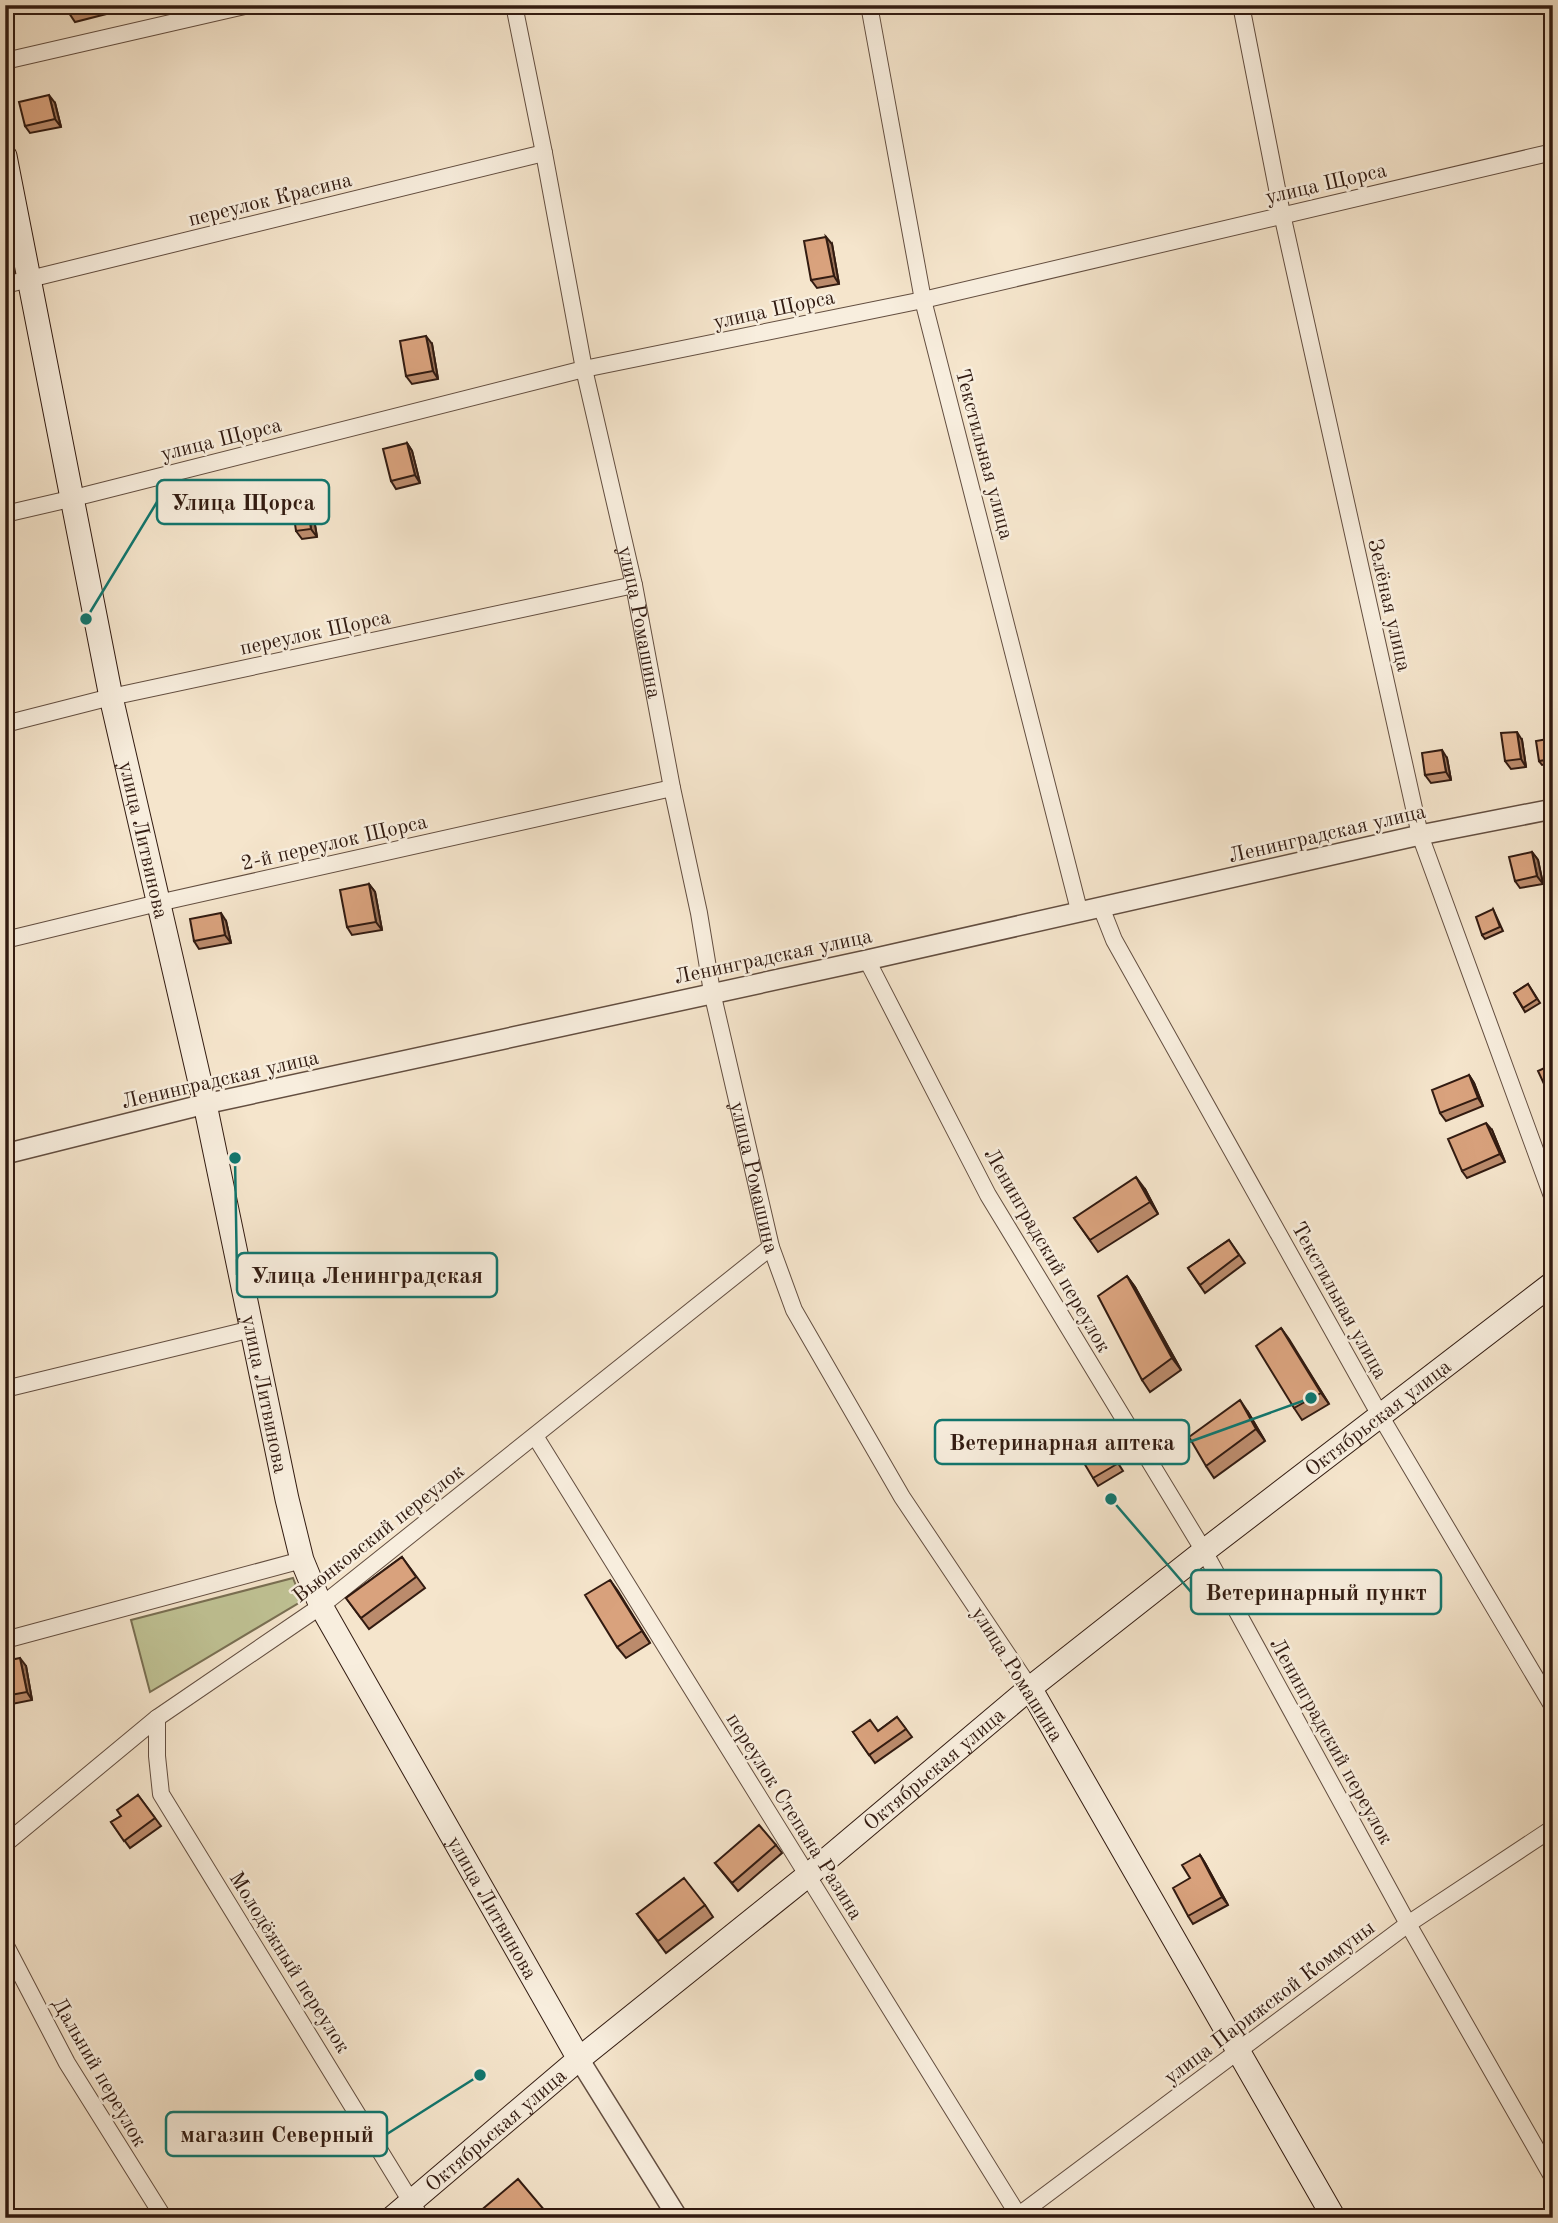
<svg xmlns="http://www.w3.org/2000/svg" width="1558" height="2223" viewBox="0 0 1558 2223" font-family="'Old Standard TT',serif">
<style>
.park{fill:#c0c395;stroke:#796f53;stroke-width:2}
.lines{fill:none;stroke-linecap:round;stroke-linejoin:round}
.minor-casing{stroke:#634e40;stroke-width:18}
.tertiary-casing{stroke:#634e40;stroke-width:22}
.secondary-casing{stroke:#321b11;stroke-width:25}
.minor{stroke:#f8eede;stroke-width:16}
.tertiary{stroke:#f8eede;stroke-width:19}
.secondary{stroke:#f8eede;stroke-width:23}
.wall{fill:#bb8b6c;stroke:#321b11;stroke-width:2}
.shaded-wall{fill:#987158;stroke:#321b11;stroke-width:2}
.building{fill:#d9a27d;stroke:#321b11;stroke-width:2}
.labels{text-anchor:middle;stroke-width:5;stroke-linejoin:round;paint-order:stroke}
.street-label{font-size:21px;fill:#321b11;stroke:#f8eede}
.leader{fill:none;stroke:#0f766e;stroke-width:2.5}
.callout-dot{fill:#0f766e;stroke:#f8eede;stroke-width:2.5}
.callout{fill:#f8eede;stroke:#0f766e;stroke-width:2.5}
.callout-label{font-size:23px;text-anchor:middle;font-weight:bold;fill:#321b11}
</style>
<rect width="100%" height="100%" fill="#f5e5cc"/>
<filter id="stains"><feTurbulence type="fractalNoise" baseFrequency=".00286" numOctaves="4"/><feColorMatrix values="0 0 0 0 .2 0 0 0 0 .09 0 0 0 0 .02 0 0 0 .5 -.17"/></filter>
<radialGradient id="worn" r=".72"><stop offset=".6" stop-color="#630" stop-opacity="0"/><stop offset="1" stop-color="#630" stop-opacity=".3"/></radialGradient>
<path class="park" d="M293 1578 302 1601 150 1692 131 1620Z"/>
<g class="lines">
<g class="minor-casing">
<g id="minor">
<path id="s1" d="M514 5 544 153 584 369 634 585 672 788 699 913 712 992 771 1247 794 1310 902 1497 1030 1688"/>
<path d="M869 5 923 300 1079 910"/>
<path d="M1241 5 1282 214 1420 835 1553 1199"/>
<path d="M5 61 249 5"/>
<path d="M5 285 544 153"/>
<path d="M5 514 74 498 584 369 923 300 1553 152"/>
<path d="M5 724 111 697 634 585"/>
<path d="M1101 907 1114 940 1381 1417 1553 1707"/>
<path d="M5 940 158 903 672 788"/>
<path d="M867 960 988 1195 1204 1551 1408 1924 1553 2178"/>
<path d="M5 1389 252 1329"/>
<path d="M535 1436 1020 2218"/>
<path d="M5 1640 302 1560"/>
<path d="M157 1718V1756L161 1794 421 2218"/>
<path d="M5 1844 157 1718 321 1606 771 1247"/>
<path d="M5 1944 67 2063 164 2218"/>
<path d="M1015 2218 1408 1924 1553 1828"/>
</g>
</g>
<g class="tertiary-casing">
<path id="tertiary" d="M5 1154 205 1104 867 960 1420 835 1553 809
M579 2059 678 2218"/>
</g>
<g class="secondary-casing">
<g id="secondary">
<path id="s2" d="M5 156 111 697 205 1104 287 1499 302 1560 321 1606 579 2059"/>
<path d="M1030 1688 1334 2218"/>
<path id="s3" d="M392 2218 579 2059 807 1876 1030 1688 1204 1551 1553 1283"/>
</g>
</g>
<use href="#minor" class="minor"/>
<use href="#tertiary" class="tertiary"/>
<use href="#secondary" class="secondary"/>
</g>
<path class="wall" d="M65 5H125L126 9 75 22 67 10Z
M55 103 61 127 30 133 25 126Z
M832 244 839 284 817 288 811 280Z
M432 344 438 379 412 384 406 376Z
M407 443 412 451 420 483 396 489 391 481Z
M311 501 317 537 302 539 296 531Z
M1548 739 1551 743 1553 753V763L1542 765 1539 761Z
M1522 740 1526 767 1511 769 1505 761Z
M1447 758 1451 780 1431 783 1425 775Z
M1532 852 1538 860 1543 884 1520 888 1515 881Z
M369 884 375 892 382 930 352 935 347 927Z
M1493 909 1503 931 1485 939 1482 935Z
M226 921 231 943 199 949 194 941Z
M1528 984 1540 1003 1525 1012 1514 993Z
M1553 1064V1085L1546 1088 1544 1084Z
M1469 1075 1474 1083 1483 1106 1446 1121 1440 1113Z
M1492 1130 1505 1162 1467 1178 1462 1171Z
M1145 1189 1158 1214 1098 1252 1074 1218Z
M1229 1240 1245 1263 1205 1293 1188 1268Z
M1127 1276 1135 1287 1181 1370 1150 1392 1142 1380Z
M1281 1328 1329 1404 1302 1420 1294 1408Z
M1248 1412 1265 1441 1214 1478 1206 1466Z
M1102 1438 1123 1471 1098 1486 1093 1478Z
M402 1557 425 1588 369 1629 346 1598Z
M610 1580 650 1643 626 1658 617 1647Z
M5 1661 26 1666 32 1700 7 1705 5 1703Z
M897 1717 912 1737 875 1763 853 1732 878 1731Z
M138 1795 161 1826 130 1848 111 1822 121 1816Z
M776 1845 782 1853 738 1891 715 1863Z
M1200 1855 1205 1863 1228 1905 1193 1924 1188 1916 1190 1878Z
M705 1905 713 1917 666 1953 637 1914Z"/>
<path class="shaded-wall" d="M49 95 55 103 61 127 55 119Z
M826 237 832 244 839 284 834 276Z
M426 336 432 344 438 379 433 371Z
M407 443 412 451 420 483 415 475Z
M306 494 311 501 317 537 311 529Z
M1517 732 1522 740 1526 767 1521 759Z
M1548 739 1551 743 1553 761 1552 759Z
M1442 750 1447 758 1451 780 1446 772Z
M1532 852 1538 860 1543 884 1537 876Z
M369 884 375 892 382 930 376 922Z
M221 913 226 921 231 943 225 935Z
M1469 1075 1474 1083 1483 1106 1478 1098Z
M1486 1123 1492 1130 1505 1162 1500 1154Z
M1136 1177 1145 1189 1158 1214 1150 1202Z
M1127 1276 1135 1287 1181 1370 1172 1358Z
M1281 1328 1289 1339 1329 1404 1321 1393Z
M1240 1400 1248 1412 1265 1441 1256 1429Z
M610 1580 618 1591 650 1643 642 1631Z
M20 1658 26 1666 32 1700 27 1692Z
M1200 1855 1205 1863 1228 1905 1222 1897Z"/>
<path class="building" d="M65 5H86L67 10Z
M49 95 55 119 25 126 19 102Z
M826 237 834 276 811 280 804 241Z
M426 336 433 371 406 376 400 341Z
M407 443 415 475 391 481 383 449Z
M306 494 311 529 296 531 291 496Z
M1517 732 1521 759 1505 761 1501 733Z
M1548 739 1552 759 1539 761 1536 741Z
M1442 750 1446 772 1425 775 1422 753Z
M1532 852 1537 876 1515 881 1509 857Z
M369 884 376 922 347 927 340 890Z
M1493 909 1500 927 1482 935 1476 917Z
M221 913 225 935 194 941 190 919Z
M1528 984 1537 999 1523 1008 1514 993Z
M1553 1064V1080L1544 1084 1538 1071Z
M1469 1075 1478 1098 1440 1113 1432 1090Z
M1486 1123 1500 1154 1462 1171 1448 1139Z
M1136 1177 1150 1202 1090 1240 1074 1218Z
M1229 1240 1239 1255 1200 1285 1188 1268Z
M1127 1276 1172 1358 1142 1380 1098 1296Z
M1281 1328 1321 1393 1294 1408 1256 1346Z
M1240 1400 1256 1429 1206 1466 1189 1437Z
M1102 1438 1117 1464 1093 1478 1078 1453Z
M402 1557 416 1577 361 1618 346 1598Z
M610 1580 642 1631 617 1647 585 1595Z
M20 1658 27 1692 5 1696V1661Z
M897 1717 906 1729 869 1755 853 1732 870 1720 878 1731Z
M138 1795 155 1818 124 1841 111 1822 121 1816 117 1810Z
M759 1825 776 1845 732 1883 715 1863Z
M1200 1855 1222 1897 1188 1916 1173 1888 1190 1878 1182 1865Z
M684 1878 705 1905 658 1941 637 1914Z
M518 2179 551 2218H472Z"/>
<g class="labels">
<g class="street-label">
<text transform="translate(1326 183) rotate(-13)" y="7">улица Щорса</text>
<text transform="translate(270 199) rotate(-14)" y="7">переулок Красина</text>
<text transform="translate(774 309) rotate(-12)" y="7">улица Щорса</text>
<text transform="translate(221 439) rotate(-14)" y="7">улица Щорса</text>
<text transform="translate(985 454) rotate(75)" y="7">Текстильная улица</text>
<text transform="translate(1390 605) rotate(77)" y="7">Зелёная улица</text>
<text dy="7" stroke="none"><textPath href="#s1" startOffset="630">улица Ромашина</textPath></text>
<text transform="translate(315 632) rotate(-12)" y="7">переулок Щорса</text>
<text transform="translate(1327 833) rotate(-13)" y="7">Ленинградская улица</text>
<text dy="7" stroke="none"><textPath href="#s2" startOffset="698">улица Литвинова</textPath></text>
<text transform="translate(334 842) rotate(-13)" y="7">2-й переулок Щорса</text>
<text transform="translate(773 956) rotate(-12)" y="7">Ленинградская улица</text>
<text transform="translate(220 1079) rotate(-13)" y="7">Ленинградская улица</text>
<text dy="7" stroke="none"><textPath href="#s1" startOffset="1197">улица Ромашина</textPath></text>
<text transform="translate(1048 1250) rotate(60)" y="7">Ленинградский переулок</text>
<text transform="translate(1340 1300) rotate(61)" y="7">Текстильная улица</text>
<text dy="7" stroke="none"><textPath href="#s2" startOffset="1265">улица Литвинова</textPath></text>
<text dy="7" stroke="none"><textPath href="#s3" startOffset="1270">Октябрьская улица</textPath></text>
<text transform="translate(378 1533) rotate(-38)" y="7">Вьюнковский переулок</text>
<text transform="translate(1018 1674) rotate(58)" y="7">улица Ромашина</text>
<text transform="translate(1332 1741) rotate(61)" y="7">Ленинградский переулок</text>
<text dy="7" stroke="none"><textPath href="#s3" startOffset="704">Октябрьская улица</textPath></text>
<text transform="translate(795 1816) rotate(58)" y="7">переулок Степана Разина</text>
<text dy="7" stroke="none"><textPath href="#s2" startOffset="1832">улица Литвинова</textPath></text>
<text transform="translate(290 1962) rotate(58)" y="7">Молодёжный переулок</text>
<text transform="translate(1269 2002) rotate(-37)" y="7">улица Парижской Коммуны</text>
<text transform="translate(100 2072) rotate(60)" y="7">Дальний переулок</text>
<text dy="7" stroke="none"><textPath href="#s3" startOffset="136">Октябрьская улица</textPath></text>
</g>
</g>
<path class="leader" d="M86 619L157 502M235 1158L237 1275M1311 1398L1189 1442M1111 1499L1191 1592M480 2075L387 2134"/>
<g class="callout-dot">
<circle cx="86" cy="619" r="7"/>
<circle cx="235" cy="1158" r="7"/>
<circle cx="1311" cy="1398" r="7"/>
<circle cx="1111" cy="1499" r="7"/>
<circle cx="480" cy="2075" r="7"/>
</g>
<g class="callout">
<rect x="157" y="480" width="172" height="44" rx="7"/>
<rect x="237" y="1253" width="260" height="44" rx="7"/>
<rect x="935" y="1420" width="254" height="44" rx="7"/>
<rect x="1191" y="1570" width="250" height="44" rx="7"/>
<rect x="166" y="2112" width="221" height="44" rx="7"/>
</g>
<g class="callout-label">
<text x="243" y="510">Улица Щорса</text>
<text x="367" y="1283">Улица Ленинградская</text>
<text x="1062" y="1450">Ветеринарная аптека</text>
<text x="1316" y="1600">Ветеринарный пункт</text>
<text x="277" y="2142">магазин Северный</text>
</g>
<rect width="1558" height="2223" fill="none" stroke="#f5e5cc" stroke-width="28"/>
<rect x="7" y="7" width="1544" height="2209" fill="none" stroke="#321b11" stroke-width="3.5"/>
<rect x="14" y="14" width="1530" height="2195" fill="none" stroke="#321b11" stroke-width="2"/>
<rect width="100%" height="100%" filter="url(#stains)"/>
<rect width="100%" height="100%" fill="url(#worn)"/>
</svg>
